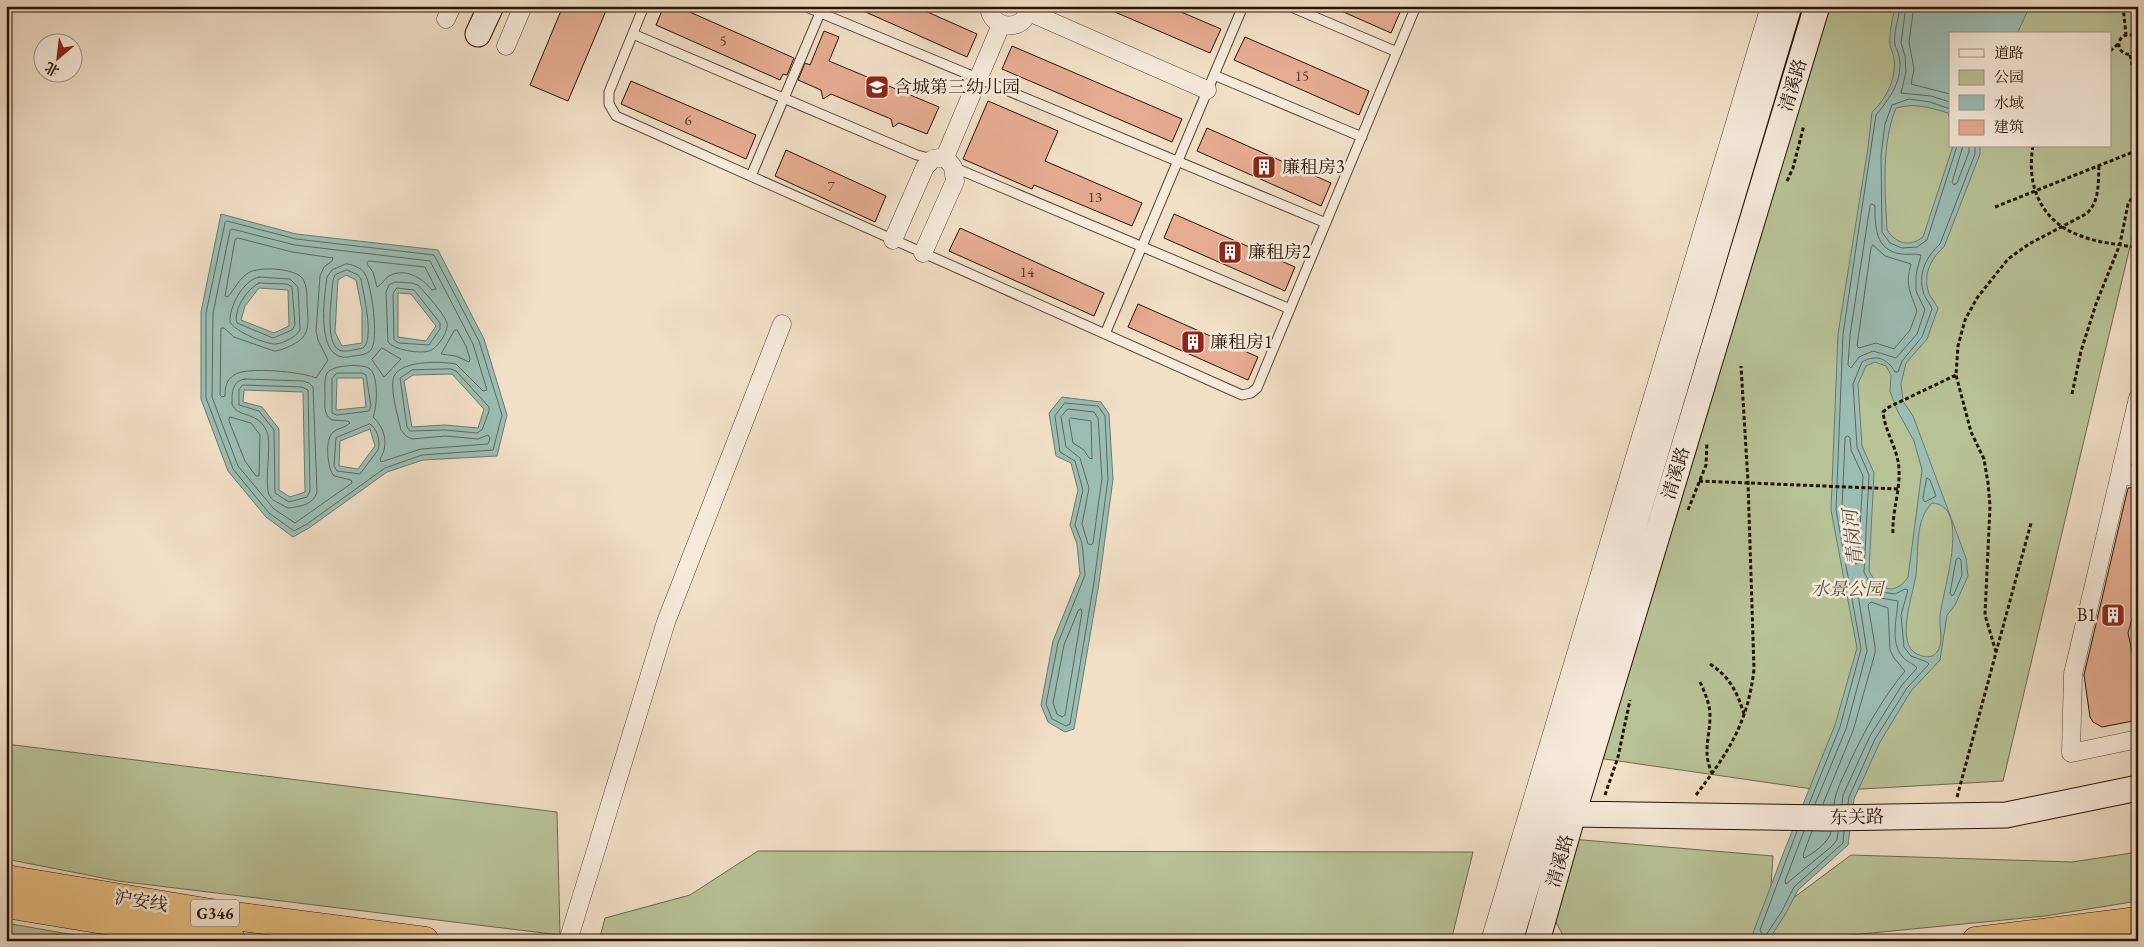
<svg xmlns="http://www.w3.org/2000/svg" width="2144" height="947" viewBox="0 0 2144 947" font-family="'EB Garamond','Noto Serif SC',serif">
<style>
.green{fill:#b8c297;stroke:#6e6a4c;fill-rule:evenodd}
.water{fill:#9bbdb4;stroke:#6c796d;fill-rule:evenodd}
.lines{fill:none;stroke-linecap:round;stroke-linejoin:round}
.shore{stroke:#60685b;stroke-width:1}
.building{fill:#e6ac92;stroke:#251302}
.lane-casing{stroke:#584633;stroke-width:11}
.street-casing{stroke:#584633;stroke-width:19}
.secondary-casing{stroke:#251302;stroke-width:27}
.highway-casing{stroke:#251302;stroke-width:29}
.path{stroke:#251302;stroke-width:3;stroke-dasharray:4 2.5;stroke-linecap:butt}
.lane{stroke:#f6eadb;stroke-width:9}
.street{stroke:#f6eadb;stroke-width:18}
.secondary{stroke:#f6eadb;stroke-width:25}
.highway{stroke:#e8c084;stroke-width:28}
.labels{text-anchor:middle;stroke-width:5;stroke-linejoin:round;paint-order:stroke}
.number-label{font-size:15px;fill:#553926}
.shield{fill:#f6eadb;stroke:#645443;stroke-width:1}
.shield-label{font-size:16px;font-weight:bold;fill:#251302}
.street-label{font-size:18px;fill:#251302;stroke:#f6eadb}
.poi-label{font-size:18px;fill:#251302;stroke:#f6eadb;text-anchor:start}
.park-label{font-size:18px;font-style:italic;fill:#585036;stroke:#f6eadb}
.water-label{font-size:19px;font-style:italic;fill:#4e4e40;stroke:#f6eadb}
</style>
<rect width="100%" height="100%" fill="#f1dfc7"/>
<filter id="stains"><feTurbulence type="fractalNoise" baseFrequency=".004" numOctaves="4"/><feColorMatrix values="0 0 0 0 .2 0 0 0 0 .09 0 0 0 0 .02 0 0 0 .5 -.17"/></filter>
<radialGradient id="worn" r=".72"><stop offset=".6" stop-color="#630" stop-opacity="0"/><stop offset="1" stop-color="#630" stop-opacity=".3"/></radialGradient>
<path class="green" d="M1817 6H2138V213L2003 781 1826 791 1591 757ZM1950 34H2110V146H1950Z
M6 744 557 812 560 935 118 881 6 859Z
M1571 839 1773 856 1769 916 1851 855 2072 862 2138 852V901L2045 916 1790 941H1566L1552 915Z
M758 851H759L1473 852 1451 941H599L605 918 690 895Z
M6 923 108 941H6Z"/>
<path class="water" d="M1896 6H2030L2017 34H1950V119L1948 113C1929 107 1915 103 1896 108 1881 145 1885 190 1887 230 1896 243 1909 248 1923 237L1953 146H1980V154L1944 247C1932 257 1923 274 1928 290 1929 296 1935 302 1938 308L1927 339 1906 363 1901 384 1903 401 1913 416 1966 558 1968 576 1955 605 1947 615 1940 660 1911 691 1880 742 1854 799 1848 845 1798 890 1786 913 1768 941H1761L1753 933 1783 854 1835 725 1857 648 1831 510 1838 334 1868 148 1872 112C1886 99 1896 80 1894 60 1894 55 1891 50 1890 45 1889 33 1892 18 1896 6ZM1875 362 1886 366 1891 375 1890 391 1897 410 1914 441 1922 470 1908 577C1894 598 1878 588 1869 571L1874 473 1862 446 1858 384 1866 366ZM1932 503C1973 505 1941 595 1940 617 1939 629 1946 649 1932 656 1926 658 1922 656 1917 654 1895 644 1913 594 1916 575 1919 552 1914 521 1932 503Z
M221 214 296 234 438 250 484 339 507 415 497 456 423 460 387 472 309 528 293 537 266 517 228 471 201 399V312ZM346 275 356 280 362 310V343L342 346 335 332 338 280ZM259 288 288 290 289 326 274 333 241 320 245 306ZM398 293 411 294 436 326 426 341 398 337ZM452 374 484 409 478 428 445 425 412 427 404 381 413 375ZM337 378H363L366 407 336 410ZM244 390 303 392 305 492 290 497 279 490V429L262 407 243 402ZM370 429 375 446 358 469 339 466 340 441Z
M1062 397 1101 402 1109 414 1113 479 1099 583 1074 729 1065 732 1048 722 1041 705 1053 641 1080 574 1077 544 1070 525 1078 490 1071 463 1056 456 1049 413Z"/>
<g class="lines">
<path class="shore" d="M1906 6 1901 43 1905 56 1906 72 1901 93 1931 96 1950 102
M1914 6 1909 42 1914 69 1911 84 1950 94
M1950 109 1930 102 1909 99 1892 105 1885 124 1881 155 1882 232 1890 243 1902 248 1917 247 1927 240 1957 146
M1963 146 1952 182 1954 185 1957 183 1969 152V146
M1872 204 1875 206C1875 227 1875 250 1901 254 1908 255 1915 253 1921 255L1916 274V291L1925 310 1917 334 1896 358 1873 351 1859 357 1851 368 1848 365 1850 335 1870 206Z
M227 221 296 239 434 255 479 341 502 415 493 450 422 455 385 468 307 524 294 531 269 513 233 469 206 398V313L225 223Z
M232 229 295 245 430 261 473 344 487 390 483 391 456 364C441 361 395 360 393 380 391 393 398 417 401 430L406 436 412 439 445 436 478 439 488 435 490 438 488 444 421 449 381 462 380 459C389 445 385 428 373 417 377 408 379 377 370 369 363 363 332 365 327 373 324 379 325 389 325 396 325 406 323 414 332 420L348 421 350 423C345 428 337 428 332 433 325 440 327 469 334 476L351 480 352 483 295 523 274 509 238 466 212 397 213 313 230 231Z
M238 238 292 252 333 258 332 261 324 267 320 276 316 331 318 340 328 360 316 378C303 372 246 366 234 375 226 380 225 388 225 396L222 397 220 395 221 328H224L234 337 274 351C280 351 286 348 292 345 312 336 308 321 307 302 307 295 307 286 303 279 296 268 259 266 248 273 240 278 234 289 228 297L225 296 235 240Z
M1873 245 1885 256 1911 264C1905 286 1910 291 1917 311L1910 330 1894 349 1876 343 1859 348 1857 346 1871 248Z
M369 261 425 267 436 289 432 290C422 278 405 267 389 276 384 279 382 285 377 287L373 272 367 264Z
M346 264C352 264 362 268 365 274 372 286 379 340 371 350 366 356 356 355 349 357 315 362 324 297 327 277L332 270Z
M347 270 358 275 361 279C363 292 375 339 363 348 357 349 344 353 339 350 324 342 332 295 333 280L335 275Z
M259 277 290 279 298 287 300 330C296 337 284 343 276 344 267 345 234 331 230 322 229 307 243 280 259 277Z
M396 282 412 283 418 285C425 293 444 313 447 323 449 331 437 349 429 351 420 354 394 350 388 342L386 292 389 285Z
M259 283 287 284 292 287 295 325 292 330 273 338 237 323C233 310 247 289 259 283Z
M397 288 414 290 440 323V329L429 345 399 343 394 340 393 294Z
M457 330 466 346 470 359 469 362 456 356 441 354 454 331Z
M382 348 401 359 384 377 372 360Z
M451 369 456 371 489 407V411L482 430 477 433 445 430 410 431 407 427 400 378 412 370Z
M337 373H362L366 375 371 406 369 411 337 415 332 413V379Z
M245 379 303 381 309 383 313 387 317 492C314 504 300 507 288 508L273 500 269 495C264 479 272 444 267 432 258 410 238 419 232 404 232 392 232 381 245 379Z
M243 385 302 387 308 390 310 491 307 497 289 502 275 493 274 430 259 411 239 405V390Z
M1065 403 1098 406 1105 416 1108 479 1094 582 1070 724 1066 726 1052 719 1046 704 1058 643 1085 575 1082 543 1075 525 1083 490 1075 461 1060 452 1055 416Z
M1068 409 1094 412 1098 418 1102 478 1093 543 1091 545 1088 544 1082 524 1089 488 1080 458 1066 447 1061 417Z
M230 417 251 423 260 435 259 476H256L245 461 229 421Z
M1071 418 1091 421 1092 459 1089 458 1084 450 1073 443 1069 420Z
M370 424C377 428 381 442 378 450L360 474 337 471 334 466 336 438Z
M1848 436 1850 438 1851 450 1863 476 1858 562 1856 564 1853 562 1842 509 1845 438Z
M1927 478 1930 480 1936 496 1925 502 1923 499Z
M1959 558 1961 560 1962 575 1954 594 1952 596 1950 593 1956 560Z
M1081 609 1082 612 1065 715 1062 717 1057 714 1053 703 1064 645 1078 611Z
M1809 804 1840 727 1861 649 1836 510 1843 334 1876 115C1890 98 1904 79 1899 56 1898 52 1896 48 1895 45 1893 32 1899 19 1900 6
M1815 804 1846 729 1867 651 1856 582 1859 579 1870 593 1880 598 1898 601C1897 617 1890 642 1902 656 1906 662 1913 663 1917 668L1902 685 1870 736 1843 795 1842 804
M1823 804 1853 731 1875 653V646L1868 605 1871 602 1888 608 1890 650 1894 658 1905 671C1882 699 1864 731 1849 764 1843 777 1836 790 1834 804
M1848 804 1849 797 1875 739 1907 688 1929 664 1927 662 1911 656 1904 647 1901 615 1908 590 1905 589 1895 594 1881 592 1872 587 1864 572 1869 475 1857 447 1853 384 1862 362C1876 354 1887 358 1895 372H1898L1902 361 1922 337 1932 309C1930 303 1924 297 1923 291 1918 272 1927 256 1940 244L1975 154V146
M1797 831 1760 930 1763 936 1766 935 1782 911 1794 887 1843 843 1844 831
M1804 831 1785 881 1786 884 1831 847 1837 840 1838 832
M1812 831 1803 855 1804 858C1813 854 1829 842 1831 832"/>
</g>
<path class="building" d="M563 6H608L568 101 530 85Z
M664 6H676L794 58 787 75 783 74 780 80 656 25Z
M852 6H914L977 34 967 57Z
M1101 6H1167L1221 29 1210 53Z
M1330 6H1393L1401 10 1391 33Z
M824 31 839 37 829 61 939 107 927 134 899 123 893 127 891 119 831 94 823 99 821 90 798 80 805 63 810 65Z
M1245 37 1369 91 1359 115 1234 60Z
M1012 46 1182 119 1172 142 1002 69Z
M631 81 756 135 746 159 621 104Z
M988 101 1058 131 1045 161 1142 203 1132 226 1034 185 1032 189 963 159Z
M1207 128 1331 183 1321 206 1197 151Z
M786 150 886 196 875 222 775 176Z
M1174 214 1295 267 1285 291 1164 238Z
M960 228 1104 293 1094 316 949 251Z
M1138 304 1258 357 1248 380 1128 327Z
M2138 487V598L2128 633 2138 680V720L2102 727 2093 722 2090 717 2084 675 2128 488Z"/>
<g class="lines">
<g class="lane-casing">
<path id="lane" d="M644 6 609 92V104L616 116 1242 395 1251 393 1257 388 1416 6
M804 6 1326 223
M1289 6 1397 52
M633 34 917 155 933 159
M1214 75 1362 137
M953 167 1290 309
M751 176 823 6
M1105 334 1243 6"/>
</g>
<g class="street-casing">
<path id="street" d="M989 6C990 32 1028 32 1029 6
M1029 12 1207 90
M446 19 452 6
M506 46 523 6
M945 157 1001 25
M893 240 925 167 933 159 945 157 953 167 955 181 923 253
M2138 398 2073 674 2071 753 2138 739
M2119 478 2138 474
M568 941 666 622 782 324
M1490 941 1770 6"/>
</g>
<g class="secondary-casing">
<path id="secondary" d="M478 34 491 6
M1573 814 1829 818 2006 815 2138 788
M1510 941 1789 6
M1537 941 1573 814 1817 6"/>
</g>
<g class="highway-casing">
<path id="highway" d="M6 879 211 913 425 941
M6 904 232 941
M1976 941 2138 921"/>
</g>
<path class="path" d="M2123 6 2126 35
M2138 41 2132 35C2114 32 2115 57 2132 54L2138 49
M2110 51 2118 44
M2130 55 2138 91
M2033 146C2026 186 2041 222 2081 236 2098 243 2119 244 2138 248
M1787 181 1793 168 1804 125
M1995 207 2138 150
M2072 394 2081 351 2096 304 2120 244 2128 204 2138 188
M1699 481 1898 489
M1688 510 1706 465 1707 442
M1893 533C1892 512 1900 492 1899 471 1899 450 1885 433 1883 412L1889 407 1956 375
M1996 652 1985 615 1990 506 1988 483 1984 459 1971 432 1956 375 1958 346 1965 320 1977 298 2008 259 2029 244 2086 214C2100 202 2098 183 2099 165
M1710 664C1730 677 1737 692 1744 714
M1700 682C1705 693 1710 704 1710 716 1710 738 1702 752 1712 773
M1605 795 1618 757 1630 700
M1696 795C1728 753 1748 723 1754 669L1748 482 1741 366
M1957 797 2031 523"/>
<use href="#lane" class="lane"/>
<use href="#street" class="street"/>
<use href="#secondary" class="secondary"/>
<use href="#highway" class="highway"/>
</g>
<defs>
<g id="school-square" transform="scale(1.25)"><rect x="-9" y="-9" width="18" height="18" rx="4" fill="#8f2418" stroke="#f6eadb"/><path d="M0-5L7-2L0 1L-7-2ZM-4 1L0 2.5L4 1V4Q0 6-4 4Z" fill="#fff"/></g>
<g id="building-square" transform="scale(1.25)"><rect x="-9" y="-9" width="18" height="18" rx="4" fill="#8f2418" stroke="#f6eadb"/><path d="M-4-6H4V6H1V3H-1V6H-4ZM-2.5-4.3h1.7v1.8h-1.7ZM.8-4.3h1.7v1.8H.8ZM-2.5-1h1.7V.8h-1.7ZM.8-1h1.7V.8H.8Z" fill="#fff"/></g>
</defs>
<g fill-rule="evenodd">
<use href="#school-square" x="877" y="87"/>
<use href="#building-square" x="1264" y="167"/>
<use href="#building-square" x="1230" y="252"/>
<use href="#building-square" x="1193" y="342"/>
<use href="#building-square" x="2113" y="615"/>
</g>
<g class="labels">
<g class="number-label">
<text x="723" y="46">5</text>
<text x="1302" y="81">15</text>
<text x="688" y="125">6</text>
<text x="831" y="191">7</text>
<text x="1095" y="202">13</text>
<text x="1027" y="277">14</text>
</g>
<rect class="shield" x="191" y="899.5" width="48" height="27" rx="4"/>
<g class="shield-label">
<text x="215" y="919">G346</text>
</g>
<g class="street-label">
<text transform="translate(1793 85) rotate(-73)" y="6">清溪路</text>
<text transform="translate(1676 473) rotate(-73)" y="6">清溪路</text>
<text transform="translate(1857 817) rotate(-1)" y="6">东关路</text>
<text transform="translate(1560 861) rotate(-74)" y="6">清溪路</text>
<text transform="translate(141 901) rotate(9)" y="6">沪安线</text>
</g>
<g class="poi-label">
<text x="894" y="93">含城第三幼儿园</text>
<text x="1282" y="173">廉租房3</text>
<text x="1248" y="258">廉租房2</text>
<text x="1210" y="348">廉租房1</text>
<text x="2096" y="621" text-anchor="end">B1</text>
</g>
<g class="park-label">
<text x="1847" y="595">水景公园</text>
</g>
<g class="water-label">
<text transform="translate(1852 538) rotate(-96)" y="7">青岗河</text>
</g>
</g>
<rect width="2144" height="947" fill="none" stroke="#f1dfc7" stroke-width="25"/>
<rect x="8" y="8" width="2129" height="932" fill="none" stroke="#251302" stroke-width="2.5"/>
<rect x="12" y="12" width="2119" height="922" fill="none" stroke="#251302"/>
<rect x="1949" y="32" width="162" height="115" fill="#f6eadb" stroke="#a29484"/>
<rect x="1959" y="49" width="25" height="8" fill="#f6eadb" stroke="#a29484"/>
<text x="1994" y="58" font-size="15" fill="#251302">道路</text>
<rect x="1959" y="70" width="25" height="15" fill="#b8c297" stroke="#a29484"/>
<text x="1994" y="82" font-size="15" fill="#251302">公园</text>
<rect x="1959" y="95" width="25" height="15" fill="#9bbdb4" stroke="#a29484"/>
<text x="1994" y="108" font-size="15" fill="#251302">水域</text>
<rect x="1959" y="120" width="25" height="15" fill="#e6ac92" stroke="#a29484"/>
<text x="1994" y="132" font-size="15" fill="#251302">建筑</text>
<g transform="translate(58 58) rotate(208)"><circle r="24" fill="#f6eadb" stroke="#a29484"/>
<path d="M0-4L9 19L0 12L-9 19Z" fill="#8f2418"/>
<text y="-8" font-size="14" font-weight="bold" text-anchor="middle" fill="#251302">北</text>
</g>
<rect width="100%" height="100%" filter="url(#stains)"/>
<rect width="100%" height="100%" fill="url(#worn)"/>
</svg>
